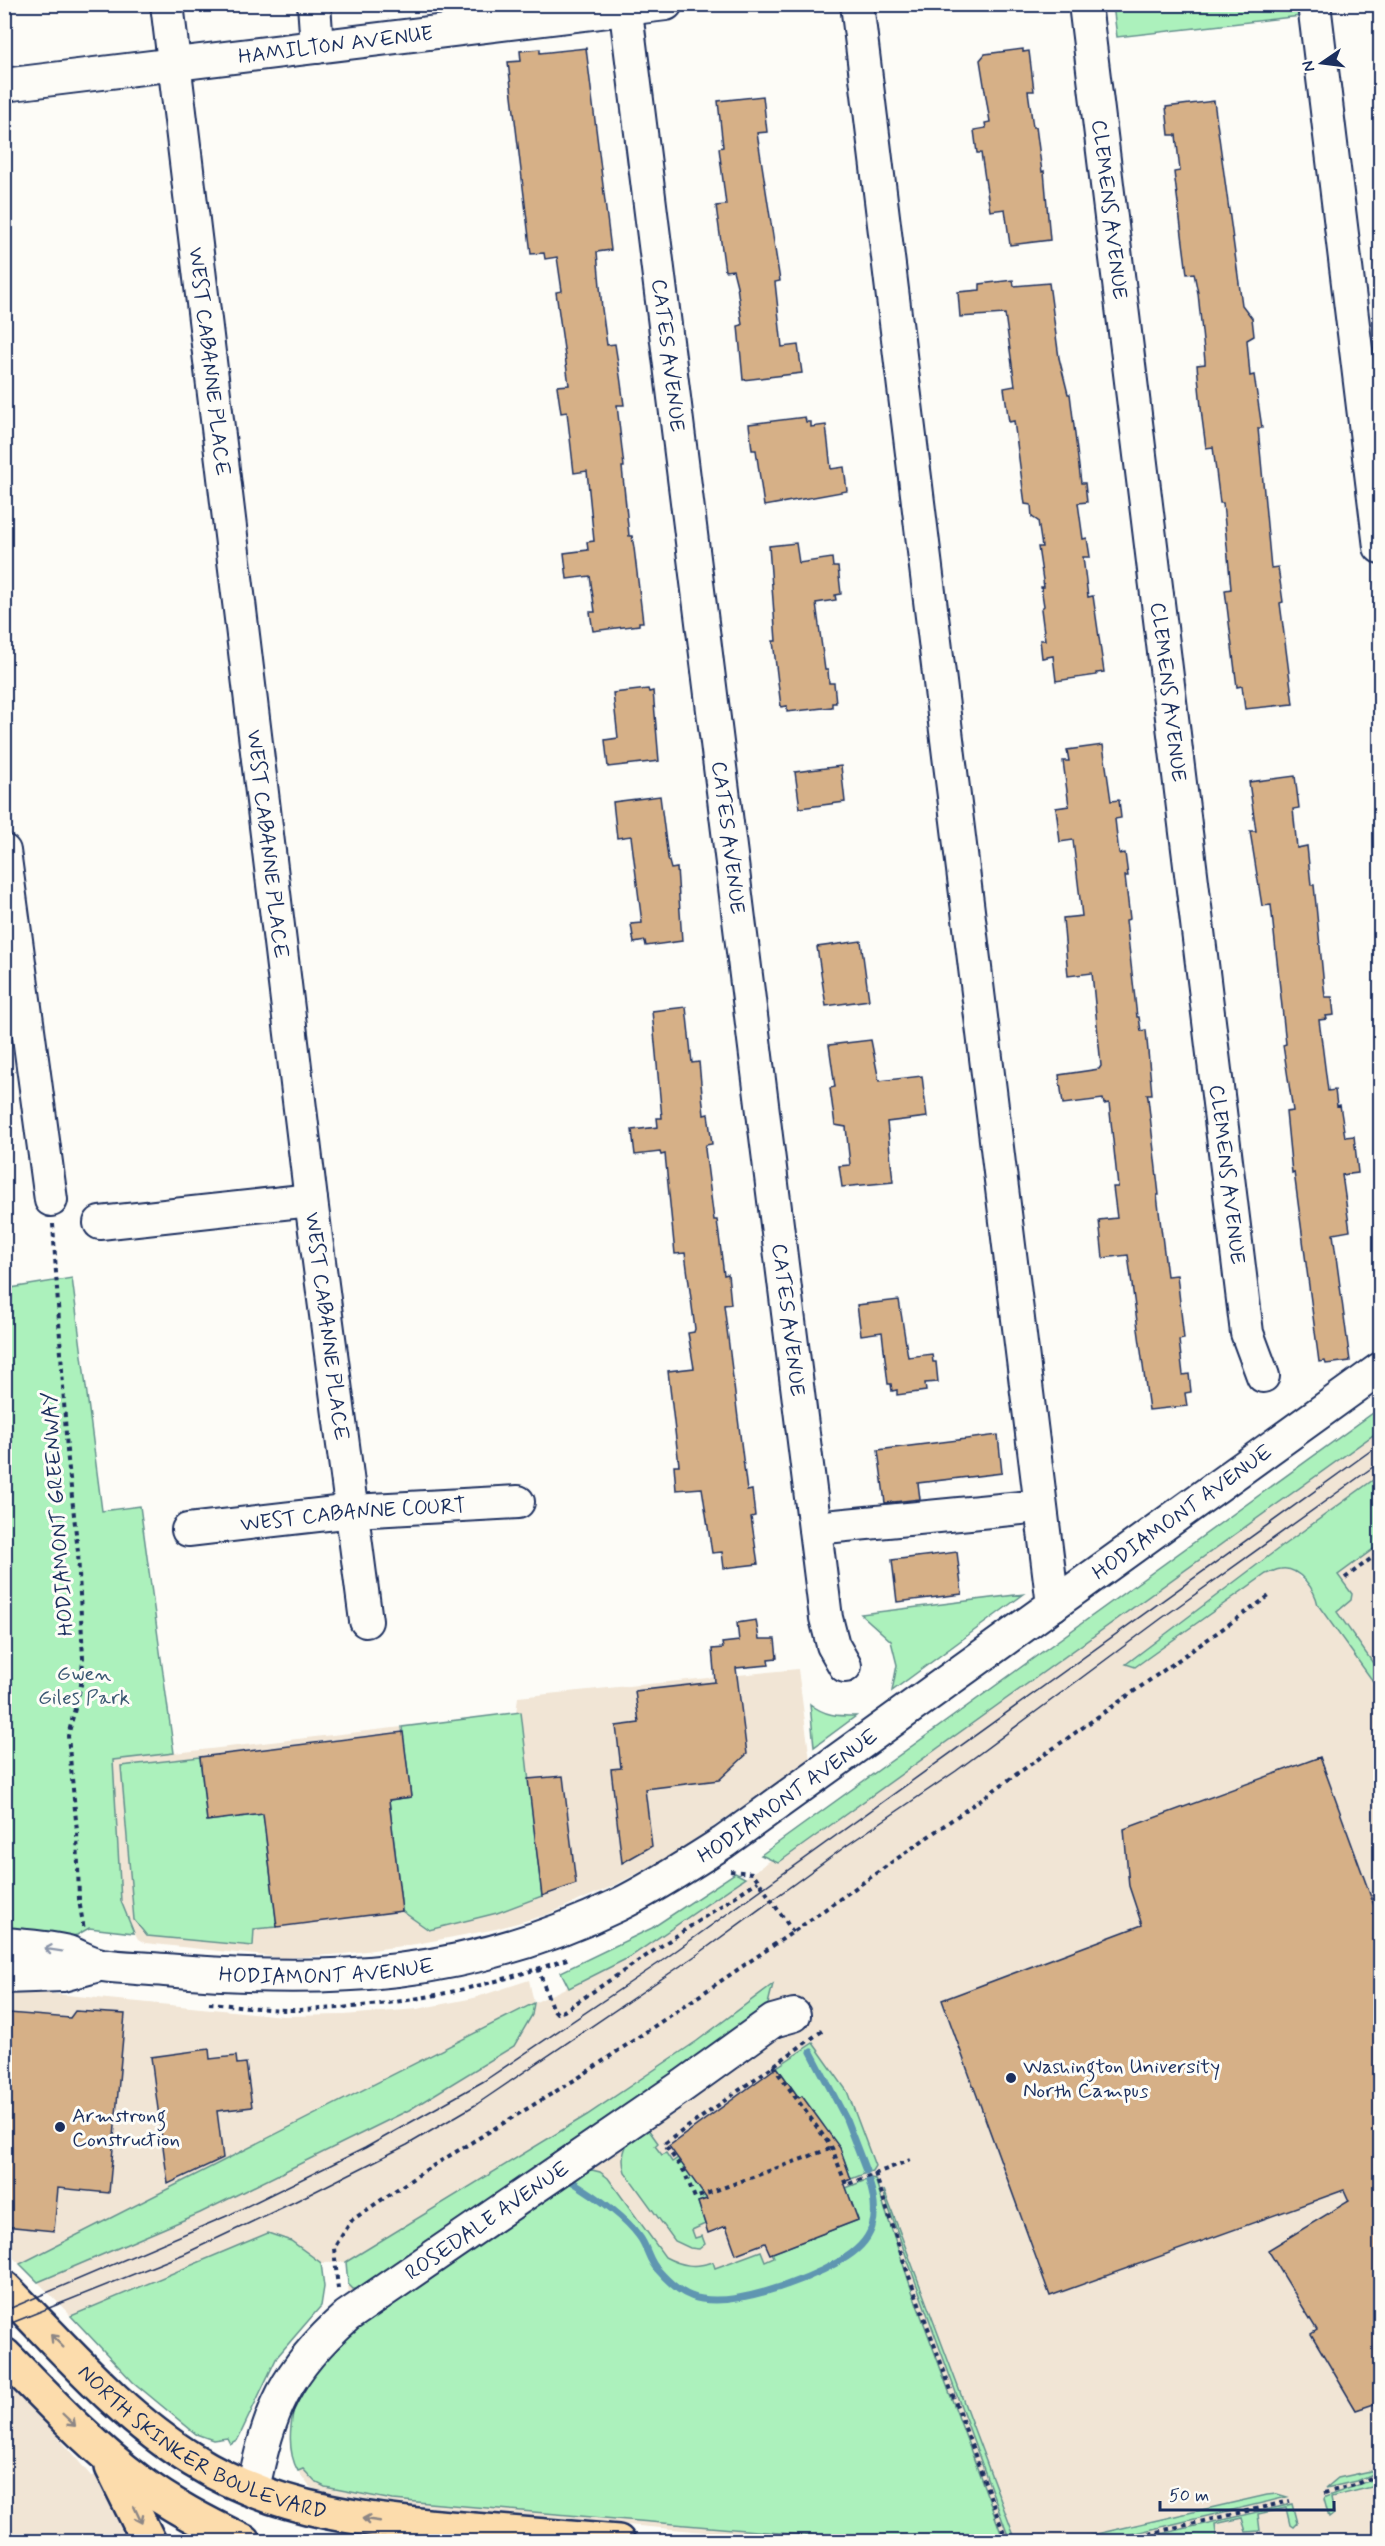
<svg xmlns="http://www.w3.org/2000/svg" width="1385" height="2546" viewBox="0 0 1385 2546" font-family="Mynerve,sans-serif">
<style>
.built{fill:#f1e5d5}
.green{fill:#acf1bc;stroke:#64908d;stroke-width:1.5}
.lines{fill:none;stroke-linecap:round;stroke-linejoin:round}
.stream{stroke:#5f96b1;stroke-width:7}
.building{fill:#d6b087;stroke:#1b2f5e;stroke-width:1.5}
.minor-casing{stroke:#1b2f5e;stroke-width:36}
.major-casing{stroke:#1b2f5e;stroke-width:38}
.path{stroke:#1b2f5e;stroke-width:4;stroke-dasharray:4.5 4.5;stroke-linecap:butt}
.minor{stroke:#fdfcf7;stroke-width:32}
.major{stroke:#fcdcac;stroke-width:33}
.tram{stroke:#1b2f5e;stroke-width:1.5}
.oneway{stroke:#8c96aa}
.oneway2{stroke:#8c8685}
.poi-dot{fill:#1b2f5e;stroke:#fdfcf7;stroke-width:2}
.labels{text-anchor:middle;stroke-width:6;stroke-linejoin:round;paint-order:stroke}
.street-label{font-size:21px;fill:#1b2f5e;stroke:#fdfcf7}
.park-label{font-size:21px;fill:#385671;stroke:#fdfcf7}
.poi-label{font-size:21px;fill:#1b2f5e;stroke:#fdfcf7;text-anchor:start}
</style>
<rect width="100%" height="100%" fill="#fdfcf7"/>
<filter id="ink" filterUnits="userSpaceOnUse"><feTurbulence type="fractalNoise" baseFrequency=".0167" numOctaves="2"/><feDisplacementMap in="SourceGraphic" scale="12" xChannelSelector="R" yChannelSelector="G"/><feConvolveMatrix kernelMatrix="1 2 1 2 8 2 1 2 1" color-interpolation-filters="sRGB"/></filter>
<g filter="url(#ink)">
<path class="built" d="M1380 1430V1475L1278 1549 1126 1663 1135 1667 1266 1574 1282 1568 1293 1571 1315 1591 1380 1544V1683L1315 1593 1318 1605 1380 1691V2541H805L341 2499 322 2494 309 2486 295 2467 291 2442 292 2425 352 2328 346 2262 321 2263 291 2241 161 2279 71 2316 38 2282 200 2213 409 2110 514 2046 533 2004 43 2254 20 2264 5 2250 4 1989 283 2016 344 2015 417 2009 474 1998 529 1980 534 2003 630 1957 771 1860 778 1863Z
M798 1669 810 1760 671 1856 613 1886 546 1915 496 1929 416 1944 344 1954 283 1958 145 1943 138 1939 126 1917 121 1900 113 1760 516 1714 518 1697Z
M4 2383 44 2420 91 2476 99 2475 138 2541H5Z"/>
<path class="green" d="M1113 5H1309L1310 15 1117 37Z
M72 1278 102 1511 140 1506 174 1753 113 1760 121 1901 134 1933 89 1928 77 1935 67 1937 5 1931V1289Z
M1380 1408V1430L778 1863 761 1855Z
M1380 1475V1544L1338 1575 1352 1594 1351 1600 1337 1612 1380 1673V1691L1318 1605C1315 1590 1299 1566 1281 1569 1276 1569 1270 1573 1266 1574L1135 1667 1126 1664 1278 1549Z
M1024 1594 892 1691 897 1665 891 1641 861 1614Z
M810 1704C825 1716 837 1716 856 1716L814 1747Z
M521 1712 542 1896 497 1913 429 1930 402 1911 389 1800 411 1797 402 1727Z
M200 1757 207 1821 263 1814 277 1927 254 1929 253 1946 147 1936 134 1920 121 1766Z
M735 1873 745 1878 630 1957 569 1988 561 1972 652 1928Z
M773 1984 768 2004 760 2013 362 2289H353L348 2284 346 2262 587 2115 697 2041Z
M534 2003 532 2015 514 2046 409 2110 200 2213 38 2282 20 2264Z
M813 2043 847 2091 875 2166 872 2171 851 2179 840 2148 835 2149 823 2125 802 2096 799 2098 777 2067Z
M648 2129 658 2143 655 2146 662 2155 666 2153 672 2162 678 2158 731 2189 698 2202 705 2224 692 2230 695 2238 702 2236 705 2244 699 2249 690 2248 675 2241 625 2172C619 2154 628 2132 648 2129Z
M592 2170 600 2172 608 2178 665 2257C682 2266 695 2268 713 2262L715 2268 761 2251 765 2261 774 2257 772 2253 858 2220 846 2188 871 2178 875 2179 912 2291 1004 2541H878L866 2538 850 2539 393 2500 325 2487 315 2482 303 2469 298 2471C284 2447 291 2402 306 2379 339 2331 391 2302 439 2270 488 2237 537 2204 586 2171Z
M884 2190 1016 2541H1010L885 2198Z
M268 2233 291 2241 321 2263 324 2287 321 2306 277 2357 238 2439 230 2444 227 2438 213 2440 196 2434 133 2382 71 2316Z
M1380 2469V2471L1357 2481 1326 2488 1338 2478Z
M1380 2477V2485L1331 2497 1334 2514 1329 2518 1324 2499 1325 2497Z
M1277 2494 1287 2497 1102 2541H1066L1267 2495Z
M1292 2504 1297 2523 1293 2527 1290 2525 1286 2508 1258 2514 1260 2531 1246 2532 1242 2518 1215 2524 1217 2541H1130Z"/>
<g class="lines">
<path class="stream" d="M811 2052 846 2119 866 2171
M568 2179C591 2193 623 2214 639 2236 648 2247 648 2261 659 2271 667 2280 680 2292 691 2296 727 2311 807 2280 840 2261 874 2242 881 2218 869 2181"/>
</g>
<path class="building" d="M586 48 611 250 597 252 602 309 607 345 615 344 620 376 624 405H617L624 467H622L629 536H632L634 548 643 622H639V625L593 631 590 612H595L590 576 567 579 564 553 588 550 587 542 594 541 587 471 574 473 567 412 561 413 557 386 569 385 556 292 562 291 557 257 545 259 544 253 531 254 508 62 521 61 520 51 540 49V53Z
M1023 49V52L1029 51 1034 91H1028L1033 127H1036L1042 172 1044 171 1050 240 1010 245 1005 209 990 211 981 153H977L974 130 986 128 985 123 990 122 980 60 985 54Z
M763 96 767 132 757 133 780 281 775 282 782 347 798 345 802 373 743 380 738 326 742 325 737 286 733 270 725 271 716 206 726 205 719 148 723 147 718 101Z
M1214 101 1242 305 1252 318 1254 336 1247 340 1250 376 1254 375 1262 428H1258L1271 568 1278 567 1283 602 1280 603 1293 704 1245 709 1242 686 1237 687 1225 590 1231 589 1223 503H1220L1213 447 1206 448 1202 418 1197 365 1205 364V361L1198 293 1194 273 1187 274 1174 172 1180 171 1176 135H1169L1166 107Z
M1013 280 1014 286 1049 283 1059 358 1068 394H1070L1081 483H1085L1087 502 1078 503 1083 539 1087 538 1090 557H1083L1088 597 1093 596 1104 672 1096 673 1097 675 1056 681 1053 656 1042 658 1040 640H1045L1041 609 1044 606 1041 587H1044L1038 547H1042L1038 521 1032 517 1031 505 1025 504 1014 421 1009 422 1004 388 1015 386 1005 314 960 317 958 292 980 290V284Z
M805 417 806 422H811V427L826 425 831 469 844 467 847 491 764 506 756 450H752L749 424Z
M796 543 799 563 832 558 833 567H838L841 594 835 595 836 600 816 603 825 670H828L829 683H834L836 703H832V707L787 712V706L781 707 773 641H776L769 546Z
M648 689 649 692 653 691 659 761 608 767 605 740 618 738 613 693Z
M1103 745 1111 801 1119 800 1121 818 1115 819 1119 854 1125 853 1128 876H1125L1130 919 1126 920 1137 1017H1139L1141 1031 1146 1030 1152 1094H1147L1148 1098 1159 1195H1157L1167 1276 1177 1275 1184 1339 1179 1340 1183 1375 1189 1374 1191 1392 1185 1393 1187 1406 1149 1410 1128 1255 1103 1258 1099 1220 1117 1218 1113 1187H1118L1109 1103 1104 1104 1103 1099 1063 1104 1059 1075 1099 1069 1101 1066 1092 973 1068 976 1063 918 1082 916 1073 840 1060 842 1056 808 1069 806 1063 761H1069L1067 750Z
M841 766 845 802 800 808 795 772Z
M1295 776 1299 808 1293 809 1297 848 1307 846 1311 885H1314L1325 997H1332L1334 1015 1326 1016 1327 1019 1319 1020 1328 1091 1335 1090 1337 1106 1340 1105 1345 1137 1354 1136 1358 1173 1342 1175 1350 1231 1333 1234 1350 1361 1326 1364 1325 1361 1319 1362 1294 1172 1292 1173 1286 1112 1293 1111 1283 1045 1286 1044 1271 905 1262 906 1250 831H1256L1249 782Z
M660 796 668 858 671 869 677 868 682 941 646 946 645 941 634 943 631 924 642 923 631 836 617 838 613 802Z
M861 941 869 1000 826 1006 817 947Z
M686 1007 692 1063 699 1062 704 1115 708 1114 712 1144 706 1145 705 1149 714 1220H717L724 1275 728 1274 731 1304 724 1305 747 1491 752 1490 755 1516 751 1517 758 1564 724 1568 722 1552 712 1553 702 1488 676 1490 674 1465H679L668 1371 694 1368 688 1333 694 1332 695 1329 685 1253 675 1254 665 1154 661 1155 660 1152 635 1155 632 1130 658 1127 657 1118H662L652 1011Z
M871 1040 879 1081 922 1076 927 1117 887 1122 893 1182 842 1187 839 1166 850 1165 846 1127 835 1125 830 1088 835 1087 829 1045Z
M899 1300 908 1357 932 1354 933 1362H936L938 1382 925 1383 926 1391 897 1395V1390L892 1391 891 1384H888L882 1332 861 1335 857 1305Z
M998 1435 1002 1473 918 1483 920 1499 885 1503 878 1450Z
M957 1552 962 1594 897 1602 892 1560Z
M756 1620 759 1639H775L777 1658 768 1659 769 1665 736 1668 747 1754 719 1780 645 1789 652 1846 622 1863 611 1769 621 1768 616 1726 639 1723 635 1691 715 1682 712 1649 723 1648 722 1643 739 1641 737 1623Z
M403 1732 411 1797 389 1800 402 1911 277 1927 263 1814 207 1821 200 1757Z
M1320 1757 1380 1922V2402L1356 2410 1311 2334 1317 2330 1268 2250 1349 2201 1344 2190 1050 2296 942 2000 1142 1925 1129 1886 1124 1829Z
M563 1776 576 1884 542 1896 528 1779Z
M75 2011 125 2014 109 2193 58 2188 54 2231 4 2226V2065L9 2013 70 2018Z
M209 2049 210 2059 236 2056 237 2064 246 2063 252 2107 217 2111 223 2158 168 2184 151 2057Z
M777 2067 799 2098 802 2096 840 2148 851 2179 844 2182 858 2220 770 2254 765 2243 736 2254 726 2226 708 2233 698 2202 707 2199 669 2146Z"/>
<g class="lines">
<g class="minor-casing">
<g id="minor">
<path id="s1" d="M167 4 311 1200 366 1621"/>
<path d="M314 4 317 47"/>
<path id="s2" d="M625 4 826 1618 833 1645 845 1666"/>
<path d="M857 4 1053 1605"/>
<path id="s3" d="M1085 4 1247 1333 1263 1376"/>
<path d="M1314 4 1380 547"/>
<path id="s4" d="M4 85 666 4"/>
<path d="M4 851 51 1200"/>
<path d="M100 1223 311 1200"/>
<path d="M815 1528 1021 1508"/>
<path id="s5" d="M188 1530 353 1511 518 1502"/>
<path id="s6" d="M4 1944C25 1946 48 1947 68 1952 79 1956 90 1963 102 1965 123 1968 144 1968 165 1970 330 1984 467 1978 618 1905 655 1887 689 1864 724 1842L1380 1369"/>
<path d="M4 1977 62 1975 99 1965"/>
<path id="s7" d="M253 2490C268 2411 286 2370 347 2316L684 2085 773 2021 794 2015"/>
</g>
</g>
<g class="major-casing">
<g id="major">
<path id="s8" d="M4 2288C64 2348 121 2416 193 2460 277 2513 376 2522 473 2530 521 2534 570 2538 618 2542"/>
<path d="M4 2355C47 2398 88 2443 137 2480 170 2505 207 2524 244 2542"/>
<path d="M112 2467 149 2542"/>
</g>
</g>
<path class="path" d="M53 1224 67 1451 78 1552 83 1659 81 1685 68 1736 77 1831 79 1900 84 1930
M1345 1578 1380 1552
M730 1871 753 1873 793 1932
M538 1968 552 2008 557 2013 564 2011 758 1881
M209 2003C236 2005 264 2010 291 2010 388 2009 479 1990 570 1958
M822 2031 664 2144 684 2171 695 2198 832 2148
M773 2066 832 2148 846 2185 910 2160
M875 2173 906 2268 1007 2542
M338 2289 334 2248 352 2220 421 2173 581 2076 793 1932 1269 1596
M1324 2493 1355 2485 1380 2474
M1113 2542 1290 2501"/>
<use href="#minor" class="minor"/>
<use href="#major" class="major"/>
<path class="tram" d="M4 2311 229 2215 365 2148 484 2081 659 1963 1380 1444
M4 2326 184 2254 294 2202 407 2145 477 2104 698 1954 846 1846 956 1771 1162 1618 1380 1462"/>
</g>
<defs><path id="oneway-shaft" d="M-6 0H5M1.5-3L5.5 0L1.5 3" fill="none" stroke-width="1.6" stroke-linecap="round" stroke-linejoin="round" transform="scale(1.5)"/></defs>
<use class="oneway" href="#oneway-shaft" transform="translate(53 1950) rotate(-171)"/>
<g class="oneway2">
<use href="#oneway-shaft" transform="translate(57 2341) rotate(-135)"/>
<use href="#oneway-shaft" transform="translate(69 2420) rotate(44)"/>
<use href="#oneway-shaft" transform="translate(138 2515) rotate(65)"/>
<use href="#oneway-shaft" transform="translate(371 2520) rotate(-172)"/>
</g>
</g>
<g class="poi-dot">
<circle cx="1011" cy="2078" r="6"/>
<circle cx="60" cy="2127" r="6"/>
</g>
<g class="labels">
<g class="street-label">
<text dy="7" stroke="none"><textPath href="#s4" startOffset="334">HAMILTON AVENUE</textPath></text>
<text dy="7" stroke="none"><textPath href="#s3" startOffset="207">CLEMENS AVENUE</textPath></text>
<text dy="7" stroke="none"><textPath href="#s2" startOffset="354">CATES AVENUE</textPath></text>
<text dy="7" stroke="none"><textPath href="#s1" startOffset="360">WEST CABANNE PLACE</textPath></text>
<text dy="7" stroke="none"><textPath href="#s3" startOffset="693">CLEMENS AVENUE</textPath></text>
<text dy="7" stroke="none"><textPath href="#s2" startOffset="840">CATES AVENUE</textPath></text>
<text dy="7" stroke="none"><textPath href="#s1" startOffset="846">WEST CABANNE PLACE</textPath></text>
<text dy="7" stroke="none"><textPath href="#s3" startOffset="1179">CLEMENS AVENUE</textPath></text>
<text dy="7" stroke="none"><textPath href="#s2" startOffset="1326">CATES AVENUE</textPath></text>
<text dy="7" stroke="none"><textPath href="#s1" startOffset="1332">WEST CABANNE PLACE</textPath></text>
<text dy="7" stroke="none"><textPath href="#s6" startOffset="1316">HODIAMONT AVENUE</textPath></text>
<text transform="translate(57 1514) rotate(-94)" y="7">HODIAMONT GREENWAY</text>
<text dy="7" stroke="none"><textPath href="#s5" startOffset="166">WEST CABANNE COURT</textPath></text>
<text dy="7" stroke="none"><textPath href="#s6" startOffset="830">HODIAMONT AVENUE</textPath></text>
<text dy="7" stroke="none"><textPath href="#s6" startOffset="326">HODIAMONT AVENUE</textPath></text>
<text dy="7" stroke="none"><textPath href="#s7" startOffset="372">ROSEDALE AVENUE</textPath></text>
<text dy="7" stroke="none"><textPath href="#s8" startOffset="256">NORTH SKINKER BOULEVARD</textPath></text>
</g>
<g class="park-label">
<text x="84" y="1680">Gwen<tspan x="84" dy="24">Giles Park</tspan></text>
</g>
<g class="poi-label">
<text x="1023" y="2073">Washington University<tspan x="1023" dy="24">North Campus</tspan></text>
<text x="72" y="2122">Armstrong<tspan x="72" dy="24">Construction</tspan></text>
</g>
</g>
<rect width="1385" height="2546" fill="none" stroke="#fdfcf7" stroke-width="24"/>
<rect x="12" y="12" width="1361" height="2522" fill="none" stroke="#1b2f5e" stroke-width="2" filter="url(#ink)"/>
<g transform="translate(1322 63) rotate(256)" stroke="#fdfcf7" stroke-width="4.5" paint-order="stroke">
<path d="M0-4.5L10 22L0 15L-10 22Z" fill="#1b2f5e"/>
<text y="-9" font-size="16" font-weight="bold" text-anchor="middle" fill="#1b2f5e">N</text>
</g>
<path d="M1160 2501v9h174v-9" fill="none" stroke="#1b2f5e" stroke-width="3"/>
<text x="1169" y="2501" font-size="18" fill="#1b2f5e" stroke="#fdfcf7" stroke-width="4.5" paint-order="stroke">50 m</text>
</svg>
